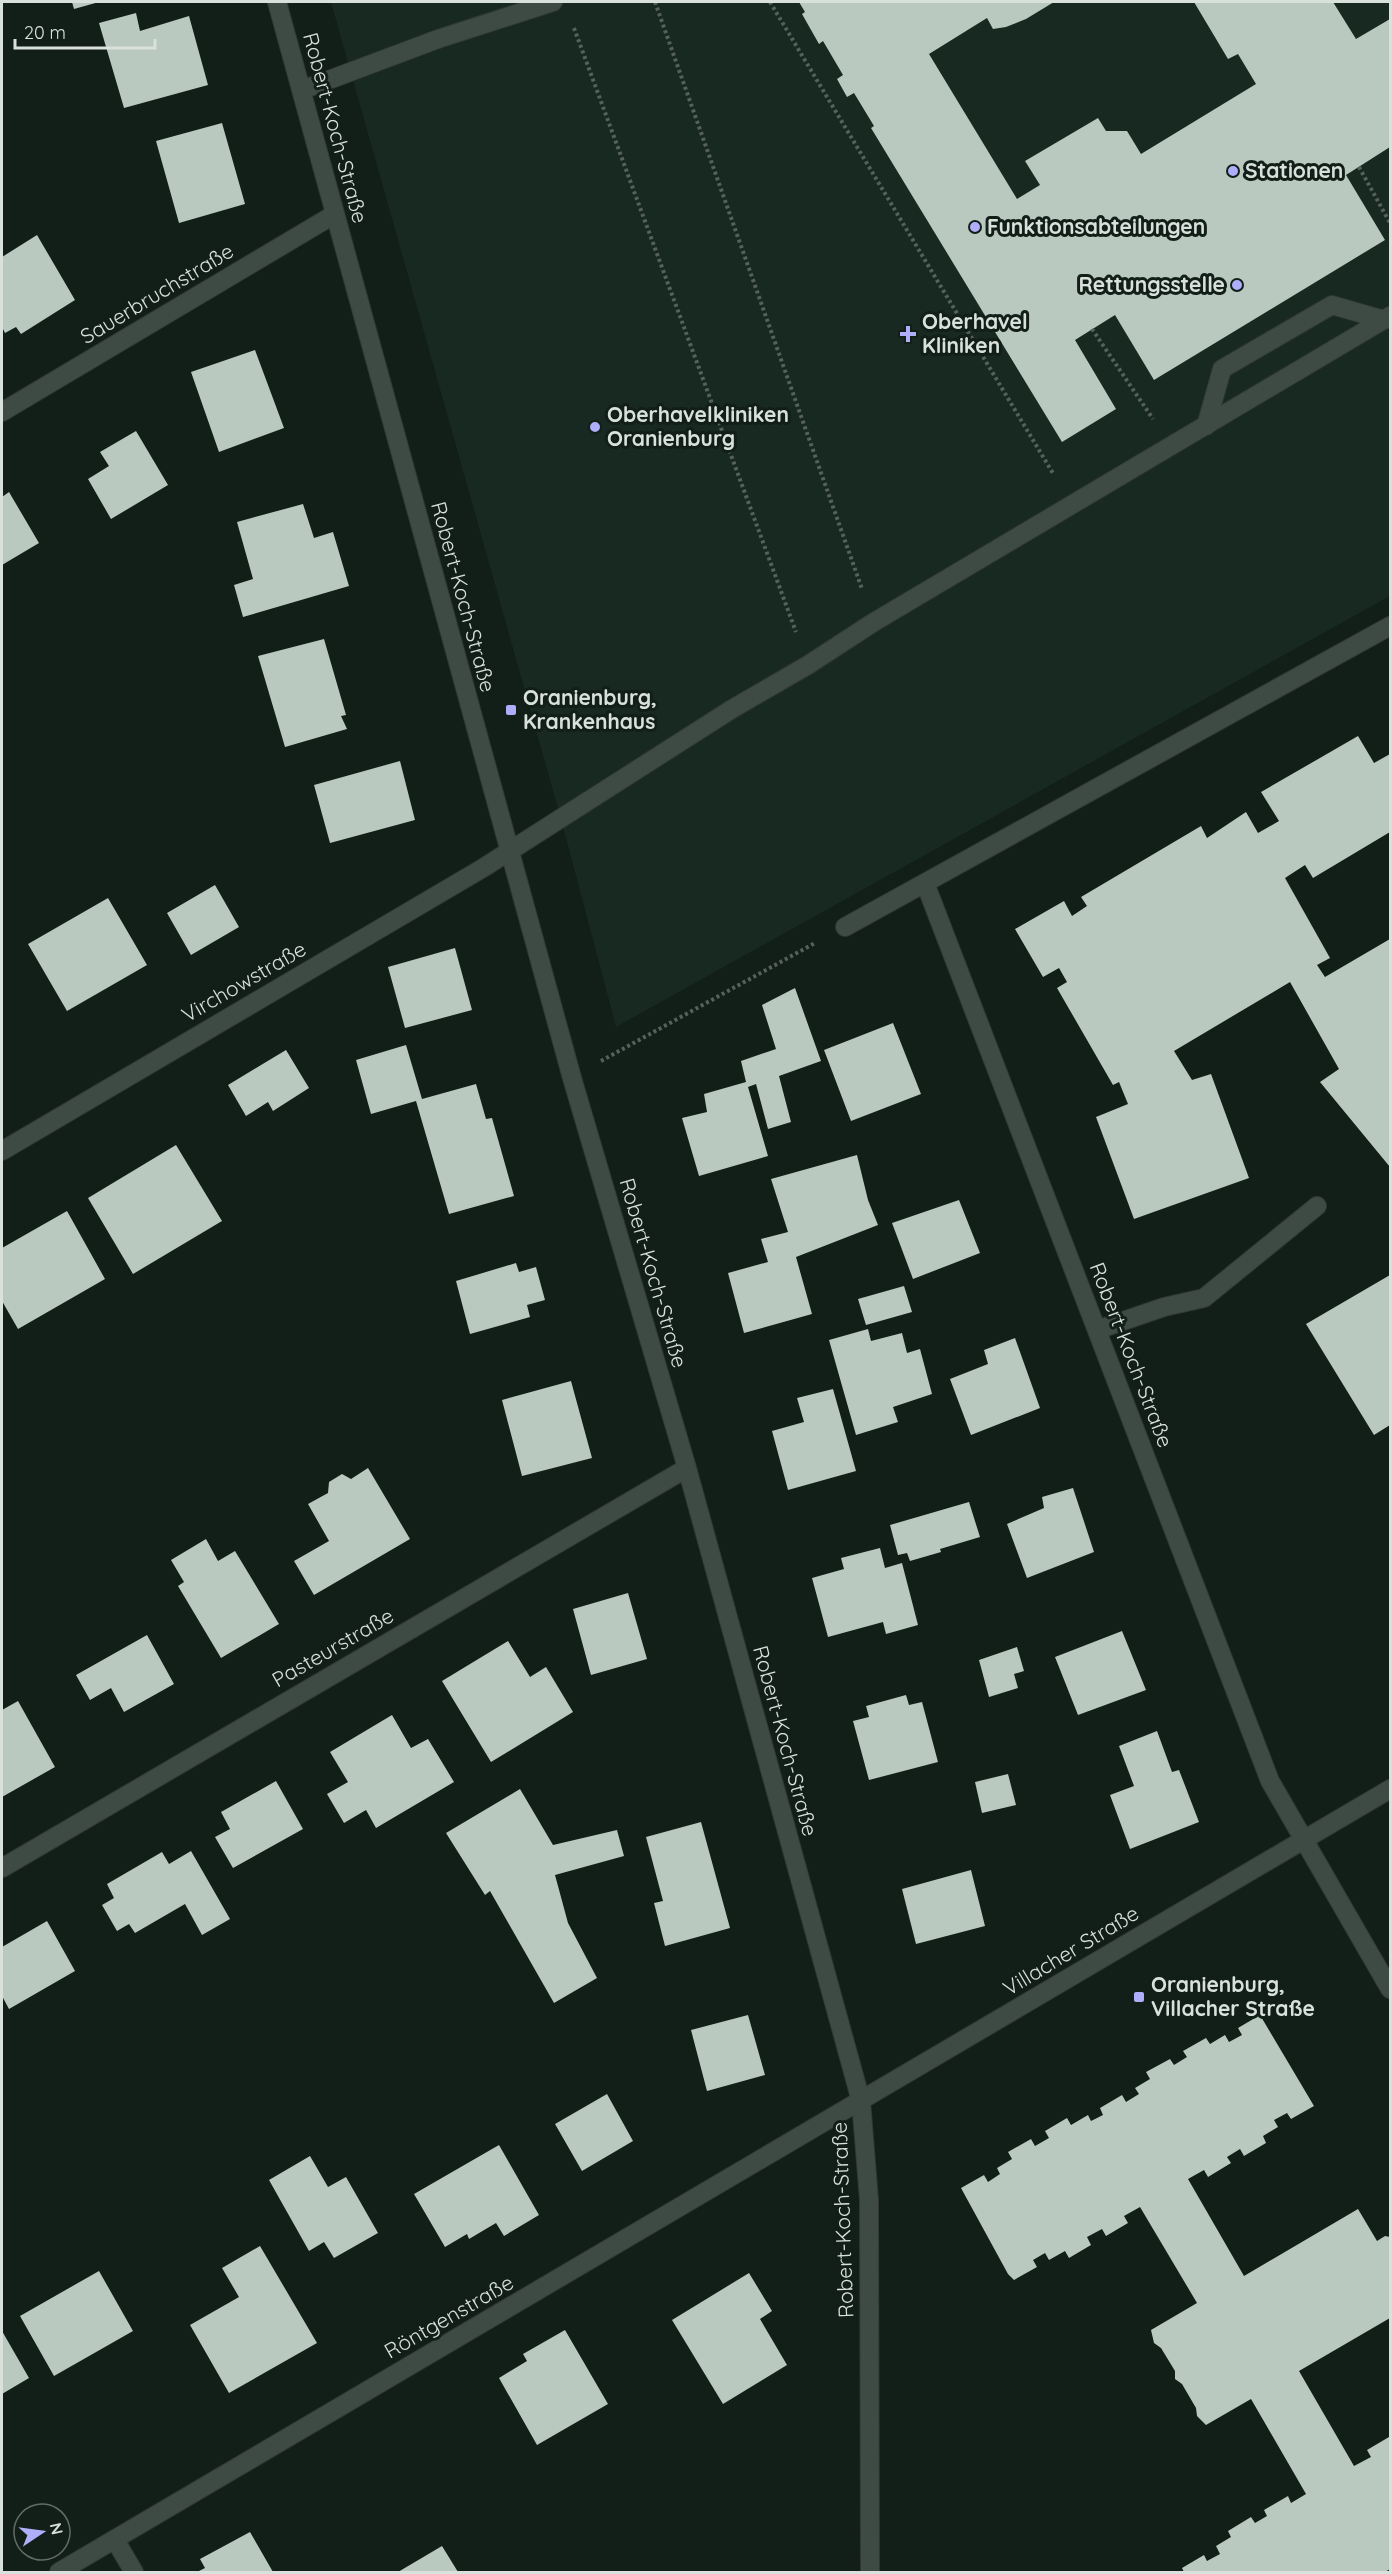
<svg xmlns="http://www.w3.org/2000/svg" width="1392" height="2574" viewBox="0 0 1392 2574" font-family="Quicksand,sans-serif">
<style>
.built{fill:#172920}
.building{fill:#b9c9c0}
.lines{fill:none;stroke-linecap:round;stroke-linejoin:round}
.minor-casing{stroke:#313834;stroke-width:20}
.path{stroke:#56615b;stroke-width:4;stroke-dasharray:3 3;stroke-linecap:butt}
.minor{stroke:#3e4b44;stroke-width:18}
.poi-dot{fill:#afaefa;stroke:#121e18;stroke-width:2}
.labels{text-anchor:middle;stroke-width:6;stroke-linejoin:round;paint-order:stroke}
.street-label{font-size:21px;fill:#d9e1dc;stroke:#121e18}
.poi-label{font-size:21px;font-weight:bold;fill:#d9e1dc;stroke:#121e18;text-anchor:start}
</style>
<rect width="100%" height="100%" fill="#121e18"/>
<path class="built" d="M331 2H1390V596L616 1027 561 819Z"/>
<path class="building" d="M72 2H99L74 9Z
M799 2H1054L1026 19 1006 27 993 29 987 18 929 54 1017 199 1040 185 1025 161 1098 118 1106 131H1127L1141 154 1256 84 1238 54 1228 59 1194 2H1333L1356 39 1390 19V147L1346 175 1385 240 1154 380 1115 315 1075 340 1116 409 1062 442 871 128 874 126 854 93 847 97 837 79 843 75 823 41 819 44 802 14 805 12Z
M136 13 140 31 189 16 208 85 124 108 99 23Z
M222 123 245 204 179 223 156 141Z
M37 235 75 300 21 334 16 327 5 333 2 327V257Z
M255 350 284 428 219 452 191 372Z
M136 431 168 485 111 519 88 479 109 466 100 452Z
M9 492 39 543 2 565V497Z
M303 504 314 538 333 532 349 586 243 617 234 585 253 579 237 522Z
M324 639 346 715 341 716 347 729 285 747 258 656Z
M1358 736 1374 763 1390 754V832L1313 878 1305 865 1285 878 1330 958 1317 965 1325 977 1390 939V1167L1320 1082 1339 1069 1290 982 1174 1051 1192 1080 1211 1074 1249 1178 1134 1219 1096 1117 1128 1104 1119 1082 1113 1085 1057 988 1067 982 1059 968 1043 977 1015 929 1064 901 1072 916 1087 906 1081 897 1201 826 1207 838 1246 812 1258 833 1279 821 1261 792Z
M400 761 415 820 330 843 314 785Z
M215 885 239 927 191 955 167 913Z
M108 898 147 965 67 1011 28 944Z
M455 948 472 1010 405 1028 388 967Z
M795 988 821 1061 779 1076 791 1122 768 1129 756 1084 748 1087 768 1156 699 1176 682 1118 707 1112 704 1094 746 1082 741 1061 776 1049 762 1005Z
M893 1023 921 1094 851 1121 824 1050Z
M406 1045 422 1099 476 1084 486 1119 492 1118 514 1196 449 1214 416 1101 371 1114 356 1060Z
M286 1050 309 1088 273 1111 268 1102 246 1116 228 1085Z
M176 1145 222 1221 133 1274 88 1198Z
M857 1155 868 1200 878 1225 796 1257 812 1314 744 1333 728 1273 768 1262 761 1239 788 1232 771 1179Z
M959 1200 980 1253 913 1279 892 1223Z
M67 1211 105 1279 18 1329 2 1301V1248Z
M516 1263 519 1272 536 1267 545 1300 527 1305 530 1317 470 1334 456 1281Z
M1390 1275V1425L1374 1435 1306 1324Z
M904 1286 912 1312 866 1325 858 1299Z
M868 1329 871 1341 902 1333 907 1353 920 1349 932 1394 893 1407 898 1422 856 1435 829 1340Z
M1015 1338 1040 1408 971 1435 950 1379 988 1364 984 1350Z
M571 1381 592 1458 522 1476 502 1400Z
M833 1389 856 1471 788 1490 772 1431 804 1422 797 1398Z
M368 1468 410 1539 314 1595 294 1561 329 1541 308 1504 328 1493 329 1482 342 1474 351 1479Z
M1073 1488 1094 1552 1027 1578 1007 1524 1044 1508 1042 1497Z
M969 1502 980 1537 940 1549 941 1552 910 1561 907 1553 898 1555 890 1525Z
M206 1539 218 1561 235 1551 279 1624 221 1658 178 1586 184 1582 171 1560Z
M880 1548 885 1568 902 1563 918 1625 886 1634 883 1622 828 1637 812 1578 844 1569 841 1558Z
M628 1593 647 1659 591 1675 573 1609Z
M1122 1631 1146 1690 1078 1715 1055 1657Z
M147 1635 174 1684 124 1712 111 1688 90 1700 76 1675Z
M508 1641 530 1677 546 1667 573 1712 491 1762 442 1681Z
M1017 1647 1024 1671 1014 1674 1018 1688 989 1697 979 1660Z
M906 1695 909 1705 922 1702 938 1762 869 1780 853 1721 869 1717 866 1706Z
M18 1701 55 1767 2 1797V1710Z
M392 1715 411 1748 428 1739 454 1782 376 1828 366 1810 344 1823 327 1794 348 1782 330 1752Z
M1157 1731 1172 1772 1179 1770 1199 1822 1130 1849 1110 1795 1134 1786 1119 1746Z
M1008 1774 1016 1805 982 1813 975 1782Z
M276 1781 303 1829 233 1868 215 1837 230 1829 221 1812Z
M520 1789 553 1845 617 1830 624 1856 555 1875 568 1923 597 1978 554 2003 490 1891 485 1895 446 1833Z
M701 1822 730 1928 665 1946 654 1903 663 1901 646 1837Z
M191 1851 230 1919 202 1935 185 1904 135 1933 129 1924 117 1931 102 1905 114 1898 107 1884 162 1852 169 1864Z
M971 1870 985 1926 916 1944 902 1889Z
M47 1921 75 1971 9 2009 2 1996V1947Z
M748 2015 765 2075 707 2091 691 2030Z
M1260 2015 1314 2106 1291 2119 1287 2113 1274 2120 1278 2127 1263 2136 1266 2143 1244 2156 1240 2149 1227 2157 1231 2163 1208 2177 1204 2170 1188 2179 1244 2276 1358 2209 1377 2241 1385 2236 1390 2237V2318L1299 2371 1354 2466 1371 2457 1367 2450 1389 2437 1390 2439V2569L1385 2572H1184L1182 2568 1204 2555 1207 2561 1220 2554 1216 2546 1231 2537 1228 2531 1251 2517 1255 2523 1267 2516 1264 2510 1288 2496 1291 2503 1306 2494 1251 2399 1206 2425 1197 2416 1196 2408 1182 2384 1175 2379V2371L1161 2348 1154 2343 1151 2330 1197 2303 1140 2207 1124 2216 1128 2223 1106 2236 1102 2229 1087 2237 1091 2245 1069 2258 1065 2251 1049 2260 1045 2253 1033 2260 1037 2267 1014 2280 1008 2274 961 2188 984 2175 988 2182 1000 2174 997 2168 1012 2159 1008 2152 1031 2139 1035 2146 1049 2138 1045 2131 1067 2118 1071 2125 1088 2115 1091 2121 1103 2115 1100 2108 1122 2095 1126 2102 1139 2094 1135 2088 1150 2079 1146 2072 1170 2059 1174 2065 1187 2057 1183 2051 1206 2038 1210 2044 1225 2035 1229 2042 1242 2035 1238 2028Z
M607 2094 633 2141 582 2171 555 2124Z
M499 2145 539 2215 504 2236 496 2223 469 2239 467 2234 445 2247 414 2194Z
M310 2156 328 2187 346 2177 378 2233 334 2258 324 2242 309 2251 269 2180Z
M260 2246 317 2343 229 2393 190 2325 239 2297 222 2268Z
M99 2271 133 2331 54 2376 20 2316Z
M749 2273 772 2311 760 2319 787 2365 723 2404 672 2320Z
M565 2330 608 2404 537 2445 499 2378 527 2361 523 2354Z
M2 2331 29 2378 2 2394Z
M250 2532 273 2572H197L205 2568 200 2559Z
M442 2546 458 2572H398Z"/>
<g class="lines">
<g class="minor-casing">
<path id="minor" d="M277 2 572 1078 687 1468 861 2101 869 2200 870 2572
M302 90 438 39 553 2
M2 412 335 214
M1206 426 1222 369 1332 305 1384 320
M925 883 1270 1781 1390 1989
M845 927 1390 626
M2 1151 483 868 732 709 808 665 874 622 1390 316
M1097 1330 1164 1307 1204 1298 1317 1206
M2 1868 687 1468
M115 2540 134 2572
M59 2572 1390 1789"/>
</g>
<path class="path" d="M655 2 862 589
M770 2 1054 475
M574 28 796 632
M1359 167 1390 223
M1092 329 1153 419
M601 1061 815 943"/>
<use href="#minor" class="minor"/>
</g>
<g class="poi-dot">
<circle cx="1233" cy="171" r="6"/>
<circle cx="975" cy="227" r="6"/>
<circle cx="1237" cy="285" r="6"/>
<path d="M905 325h6v6h6v6h-6v6h-6v-6h-6v-6h6z"/>
<circle cx="595" cy="427" r="6"/>
<rect x="505" y="704" width="12" height="12" rx="3"/>
<rect x="1133" y="1991" width="12" height="12" rx="3"/>
</g>
<g class="labels">
<g class="street-label">
<text transform="translate(335 128) rotate(75)" y="7">Robert-Koch-Straße</text>
<text transform="translate(157 294) rotate(-31)" y="7">Sauerbruchstraße</text>
<text transform="translate(463 597) rotate(75)" y="7">Robert-Koch-Straße</text>
<text transform="translate(244 982) rotate(-30)" y="7">Virchowstraße</text>
<text transform="translate(653 1273) rotate(74)" y="7">Robert-Koch-Straße</text>
<text transform="translate(1131 1355) rotate(69)" y="7">Robert-Koch-Straße</text>
<text transform="translate(333 1648) rotate(-30)" y="7">Pasteurstraße</text>
<text transform="translate(785 1741) rotate(75)" y="7">Robert-Koch-Straße</text>
<text transform="translate(1071 1951) rotate(-31)" y="7">Villacher Straße</text>
<text transform="translate(843 2220) rotate(-92)" y="7">Robert-Koch-Straße</text>
<text transform="translate(449 2317) rotate(-30)" y="7">Röntgenstraße</text>
</g>
<g class="poi-label">
<text x="1245" y="178">Stationen</text>
<text x="987" y="234">Funktionsabteilungen</text>
<text x="1225" y="292" text-anchor="end">Rettungsstelle</text>
<text x="922" y="329">Oberhavel<tspan x="922" dy="24">Kliniken</tspan></text>
<text x="607" y="422">Oberhavelkliniken<tspan x="607" dy="24">Oranienburg</tspan></text>
<text x="523" y="705">Oranienburg,<tspan x="523" dy="24">Krankenhaus</tspan></text>
<text x="1151" y="1992">Oranienburg,<tspan x="1151" dy="24">Villacher Straße</tspan></text>
</g>
</g>
<rect width="1392" height="2574" fill="none" stroke="#d9e1dc" stroke-width="6"/>
<g transform="translate(42 2532) rotate(77)"><circle r="28" fill="#121e18" stroke="#626c66" stroke-width="1.5"/>
<path d="M0-4.5L10 22L0 15L-10 22Z" fill="#afaefa"/>
<text y="-9" font-size="16" font-weight="bold" text-anchor="middle" fill="#d9e1dc">N</text>
</g>
<path d="M15 39v9h140v-9" fill="none" stroke="#d9e1dc" stroke-width="3"/>
<text x="24" y="39" font-size="18" fill="#d9e1dc" stroke="#121e18" stroke-width="4.5" paint-order="stroke">20 m</text>
</svg>
